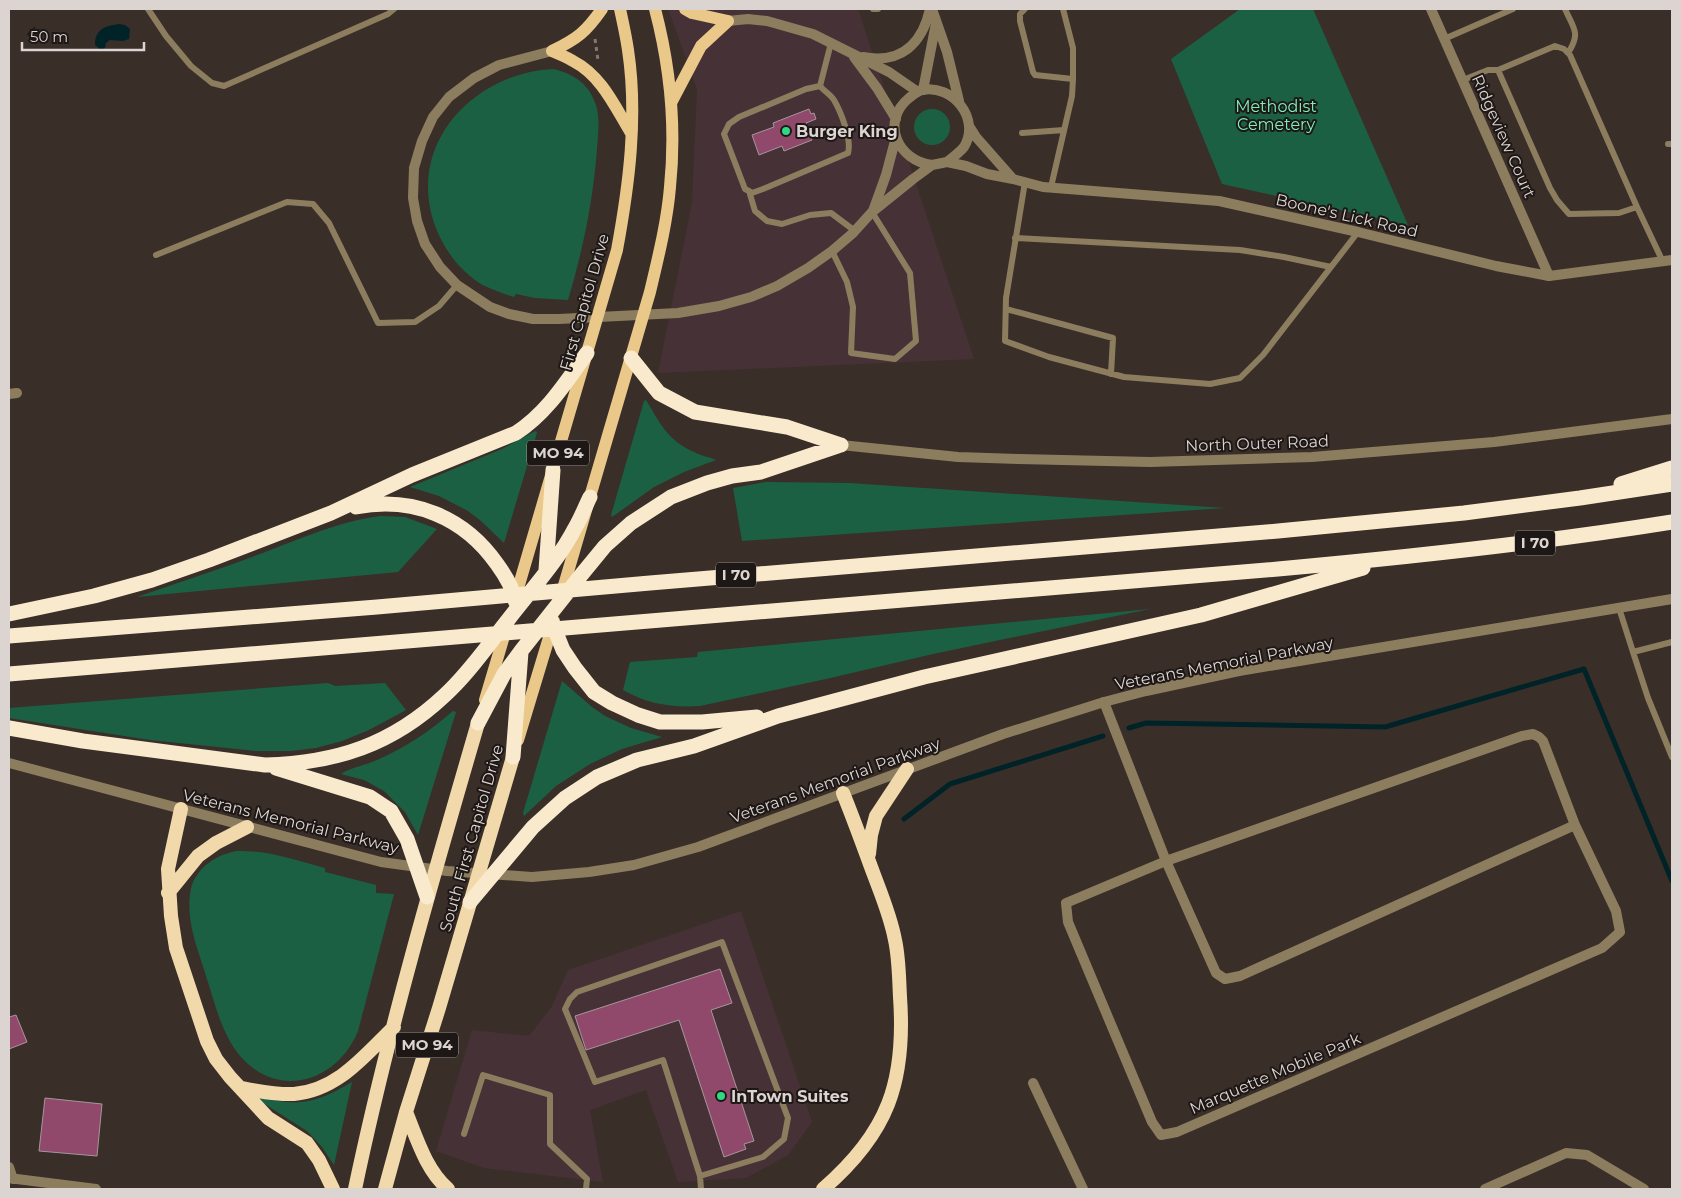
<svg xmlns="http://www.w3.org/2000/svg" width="1681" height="1198" viewBox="0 0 1681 1198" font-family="Montserrat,sans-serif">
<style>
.commercial{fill:#463236}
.green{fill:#1c6043}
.water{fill:#002328}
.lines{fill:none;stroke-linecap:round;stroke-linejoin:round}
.stream{stroke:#002328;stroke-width:5}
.building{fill:#90496a;stroke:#a6969c}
.path{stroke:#837974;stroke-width:3;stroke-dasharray:4 4;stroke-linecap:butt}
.service{stroke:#8d7d5f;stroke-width:6}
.minor{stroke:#8d7d5f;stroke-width:10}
.tertiary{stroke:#8d7d5f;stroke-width:10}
.primary{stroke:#eac88a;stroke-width:12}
.trunk{stroke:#f2d9ac;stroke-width:14}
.motorway{stroke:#faeacd;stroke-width:15}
.poi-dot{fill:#2fd883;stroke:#1d1715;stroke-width:2}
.labels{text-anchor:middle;stroke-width:4;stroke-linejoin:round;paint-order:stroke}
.shield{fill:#1d1715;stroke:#a39b99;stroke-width:1}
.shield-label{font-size:15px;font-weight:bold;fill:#dcd4d1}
.park-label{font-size:16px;fill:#7cf2bb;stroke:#1d1715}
.poi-label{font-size:16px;font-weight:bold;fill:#dcd4d1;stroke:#1d1715;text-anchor:start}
.street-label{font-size:16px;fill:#dcd4d1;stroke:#1d1715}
</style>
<rect width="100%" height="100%" fill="#3a2e29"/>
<path class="commercial" d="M668 9H858L974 359 658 373 692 203 697 89Z
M741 911 812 1122 788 1155 746 1178 678 1182 646 1090 590 1110 603 1182 484 1168 436 1151 472 1030 529 1036 552 1006 568 970Z"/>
<path class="green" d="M1240 9H1313L1408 225 1222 184 1171 59Z
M553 69C571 73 587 82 594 100 601 115 598 133 597 149 593 201 583 250 568 300L535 298 516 294 514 297C499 292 482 287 470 276 453 262 441 243 434 223 407 142 475 73 553 69Z
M914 127a18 18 0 1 1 36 0a18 18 0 1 1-36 0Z
M646 400C660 423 667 440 694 452 701 456 710 457 716 460L684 472 654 487 612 517 611 515 644 401Z
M535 431 537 432 536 436 504 543 481 521 468 511 439 496 410 487 502 449Z
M766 482 849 483 1225 508 742 541 733 488Z
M381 516 405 517 437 529 398 572 137 597C178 583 220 569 260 554 300 539 339 521 381 516Z
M1150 609 933 654 826 679 700 706C673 708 647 704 623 690L630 662 697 657 698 652Z
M562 681 592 707 605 716 631 728 662 737 622 749 590 764 556 786 524 816 523 813Z
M328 683 335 686 385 683 406 710 369 730 342 741 316 748 291 751H257L150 740 9 718V708Z
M453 711 456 712 418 835 405 812 384 791 364 780 341 774C349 768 366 765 377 760 405 748 430 731 453 711Z
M236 851C267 850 295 860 325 868V872L376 885V893L394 894 358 1031C340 1076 288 1099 248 1064 223 1042 216 1006 206 976 202 962 196 947 193 933 189 918 187 894 194 880 203 863 218 855 236 851Z
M352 1082 334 1165 322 1147 307 1131 260 1101 258 1096C299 1108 316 1103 352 1082Z"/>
<path class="water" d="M119 24 125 25 130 29 129 39 123 41 110 40 106 43 105 48 101 50 95 45C95 29 105 26 119 24Z"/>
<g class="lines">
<path class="stream" d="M1129 728 1146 723 1385 727 1584 669 1672 881
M904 819 950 784 1103 736"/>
</g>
<path class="building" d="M809 109 811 114 814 113 816 119 806 123 812 140 784 151 782 146 759 155 752 135 774 127 773 123Z
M720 969 732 1003 711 1010 754 1141 744 1144 746 1149 724 1157 679 1020 586 1050 575 1016Z
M16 1015 27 1042 9 1049V1017Z
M45 1098 102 1104 97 1156 39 1151Z"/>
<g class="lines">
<path class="path" d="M595 39 598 60"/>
<path class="service" d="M148 9 166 36 191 66 212 83 224 86 388 14 394 9
M873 9H878
M1025 9 1020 14V21L1033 72 1035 75 1073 79V48L1063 9
M1565 9C1574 29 1581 33 1568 53
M1444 39 1513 9
M1555 46 1564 49 1570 55 1637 207 1619 213 1569 214 1557 200 1550 188 1498 70Z
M1463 80 1488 70H1498
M820 86 806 89 739 117 729 124 724 134 745 189 749 191 755 211 767 221 782 224 810 215 831 213 855 231
M820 86 831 43
M1022 133 1064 130
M1668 144H1672
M1025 182 1006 298 1005 341 1049 357 1124 377 1210 384 1240 378 1263 355 1358 232
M1051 187 1072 96 1073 79
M749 191 752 193 763 189 848 153C852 140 841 112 834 100 831 95 824 91 820 86
M1637 207 1663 262
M1015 238 1240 250 1284 257 1331 267
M832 251 847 282 853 307 851 353 895 359 916 341 910 273 872 212
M156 255 287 202 313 204 329 223 378 323 415 322 439 306 457 285
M1006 309 1113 338 1111 374
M1619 608 1633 652 1672 642
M1633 652 1648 698 1672 757
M464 1134 483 1075 550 1095V1144L587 1179 586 1189
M700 1176 763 1157 784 1139 788 1118 722 942 577 992 570 999 565 1009 595 1082 663 1060 700 1176 701 1189"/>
<path class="minor" d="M932 9 947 52 959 101
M1431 9 1549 276
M923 90 936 23
M9 394 17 393
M1104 702 1166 861 1216 973 1225 979 1240 976 1575 825
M1533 734 1539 737 1543 741 1575 825 1616 911 1620 932 1602 948 1177 1132 1161 1135 1152 1122 1068 922 1066 903 1166 861 1522 736Z
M1033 1083 1083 1189
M9 1167 13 1179
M9 1178 96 1189
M1485 1189 1566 1153 1587 1155 1644 1189"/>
<path class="tertiary" d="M728 21 748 19 767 21 813 34 889 72 918 92
M552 51 499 65 474 78 449 97 433 117 422 141 414 168 413 198 417 221 425 244 440 267 457 285 490 307 509 314 533 319H559L678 313 719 306 751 297 777 286 808 268 832 251 853 233 872 212 913 179 932 165 947 162 966 166 987 174 1013 179 1043 187 1219 201 1358 232 1496 266 1549 276 1672 260
M854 57 877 88 896 119
M863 57C901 64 922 44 930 9
M969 126 976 137 1013 179
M932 165C898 161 880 122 909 98 913 95 917 91 922 90 953 84 981 119 964 147 959 153 953 157 947 162
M873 211 886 175 896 137
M841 445 958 457 1019 459 1150 462 1312 457 1494 442 1672 419
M9 763 381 862 447 871 532 877 589 872 634 865 698 847 1003 734 1104 702 1146 691 1239 671 1672 599"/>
<path class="primary" d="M685 9 692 13 728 21
M552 51C559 54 567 57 573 61 602 76 615 107 631 133
M552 51C577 39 586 32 602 9
M671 103 701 46 728 21
M560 599 650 292C658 258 667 223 670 187 676 128 670 66 655 9
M514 602 617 250C629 185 638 116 628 50 626 36 623 23 620 9
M485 700 507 626
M518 740 554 621"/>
<path class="trunk" d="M181 809 168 869 171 916 176 948 207 1041 216 1059 230 1077 268 1118 307 1143 319 1160 333 1189
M869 854 871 835 876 816 907 769
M168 893 198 856 216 843 247 827
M241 1088C258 1091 277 1095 294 1094 338 1090 364 1056 394 1027
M406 1112C417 1139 426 1170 448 1189
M355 1189C388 1032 433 877 478 723
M385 1189 406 1112 439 1008 513 757
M823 1189C888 1133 906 1082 900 997 899 978 899 958 895 940 891 918 882 896 874 875 864 848 854 820 843 793"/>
<path class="motorway" d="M631 358 659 393 695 412 787 427 841 445
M1621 484 1672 468
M356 507C413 496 464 517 497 564 505 575 513 588 516 602
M546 570 553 470
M9 614 94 596 152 580 209 560 331 513 412 475 516 433C547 413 566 382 587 353
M551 620 563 650 575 668 594 692 612 703 638 715 660 722H702L757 717
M9 636 377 607 650 583 1278 531 1464 513 1580 498 1672 484
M9 674 1278 569C1410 557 1541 543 1672 522
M478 723 504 674 521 651 582 574 605 546 631 523 671 497 707 483 732 476 761 472 841 445
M9 728 83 741 265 765C336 763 392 745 445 695 469 673 488 645 508 620 531 590 558 561 575 528 581 518 585 507 590 497
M513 757 521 652
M276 768 370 797 391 811 407 839 427 897
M470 902 533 827 565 798 597 777 637 760 694 746 778 716 924 677 1201 615 1363 568"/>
</g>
<g class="poi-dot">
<circle cx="786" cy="131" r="5"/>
<circle cx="721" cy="1096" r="5"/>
</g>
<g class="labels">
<g class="shield">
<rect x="527" y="440.5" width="62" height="25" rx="4"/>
<rect x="1515" y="530.5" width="40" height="25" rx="4"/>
<rect x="716" y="562.5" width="40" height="25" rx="4"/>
<rect x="396" y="1032.5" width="62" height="25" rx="4"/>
</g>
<g class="shield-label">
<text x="558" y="458">MO 94</text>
<text x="1535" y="548">I 70</text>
<text x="736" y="580">I 70</text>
<text x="427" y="1050">MO 94</text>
</g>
<g class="park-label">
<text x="1276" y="112">Methodist<tspan x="1276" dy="18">Cemetery</tspan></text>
</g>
<g class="poi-label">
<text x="796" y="137">Burger King</text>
<text x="731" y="1102">InTown Suites</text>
</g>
<g class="street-label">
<text transform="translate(1504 136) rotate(66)" y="6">Ridgeview Court</text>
<text transform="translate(1347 215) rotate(13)" y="6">Boone's Lick Road</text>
<text transform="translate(584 302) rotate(-74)" y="6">First Capitol Drive</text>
<text transform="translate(1257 443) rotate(-2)" y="6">North Outer Road</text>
<text transform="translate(1224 663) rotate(-11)" y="6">Veterans Memorial Parkway</text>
<text transform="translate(835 780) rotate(-20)" y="6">Veterans Memorial Parkway</text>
<text transform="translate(291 821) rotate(14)" y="6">Veterans Memorial Parkway</text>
<text transform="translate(471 838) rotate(-74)" y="6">South First Capitol Drive</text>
<text transform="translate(1275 1073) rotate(-23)" y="6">Marquette Mobile Park</text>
</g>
</g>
<rect width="1681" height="1198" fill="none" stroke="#dcd4d1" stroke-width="20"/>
<path d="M22 42v8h122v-8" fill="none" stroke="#dcd4d1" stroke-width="2.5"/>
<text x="30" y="42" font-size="15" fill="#dcd4d1" stroke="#1d1715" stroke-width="4" paint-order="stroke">50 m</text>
</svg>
